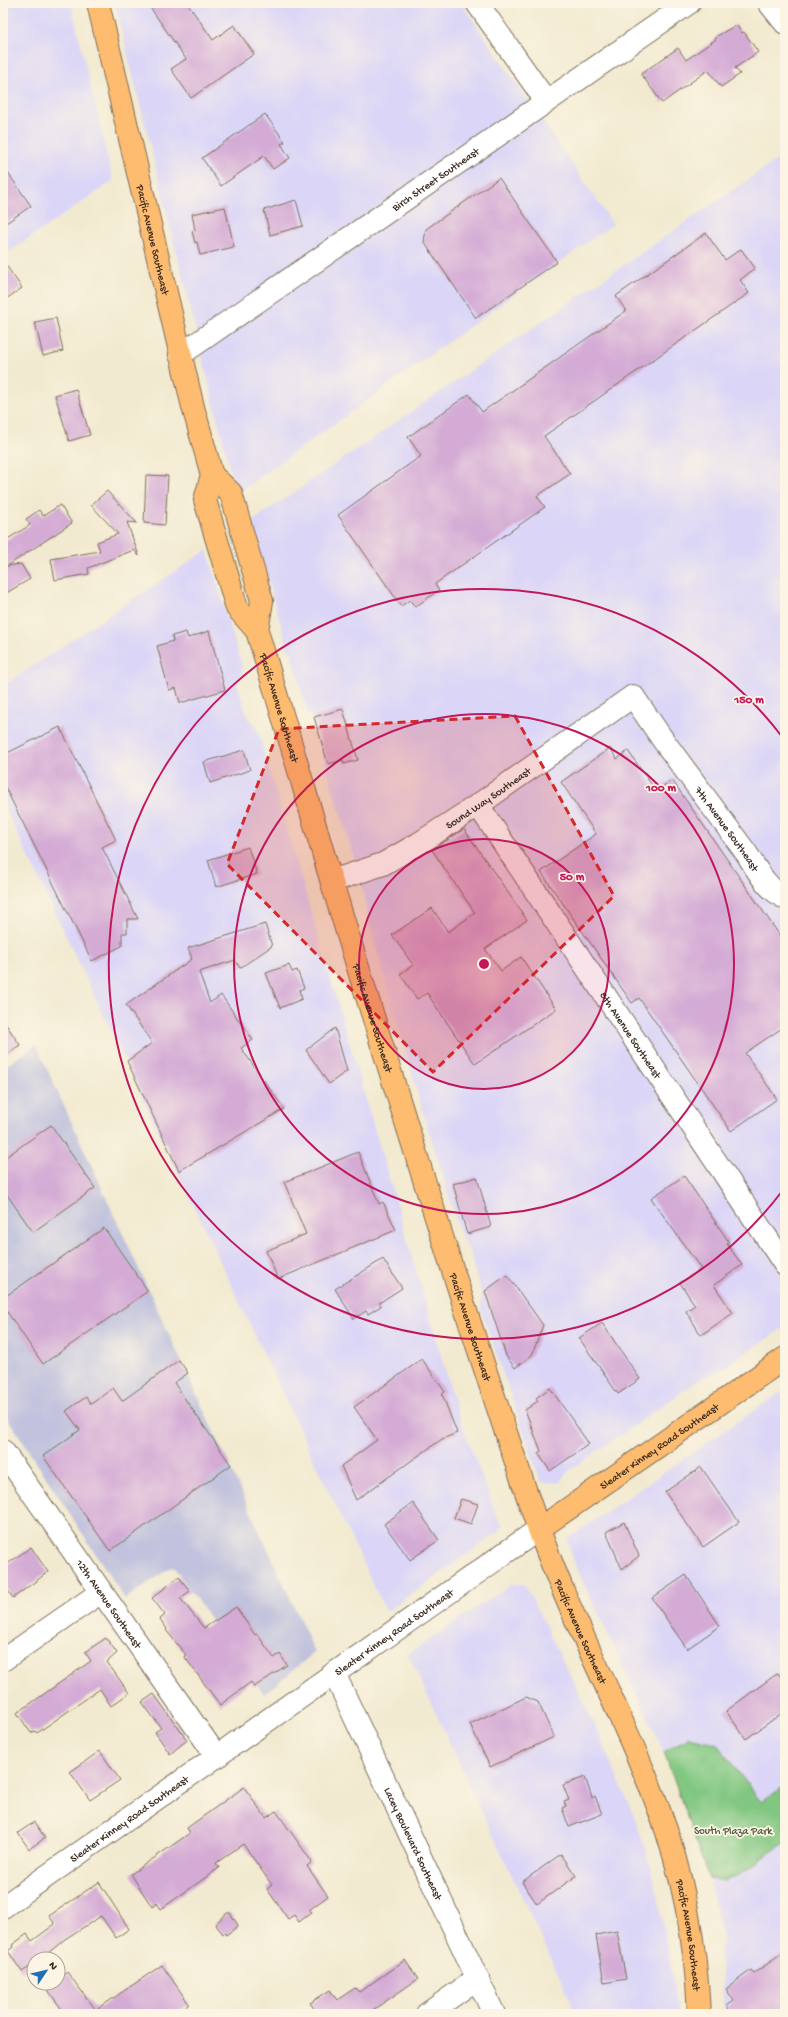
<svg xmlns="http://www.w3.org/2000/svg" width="788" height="2017" viewBox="0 0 788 2017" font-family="'Gochi Hand',sans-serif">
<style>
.built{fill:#dbd6f7}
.industrial{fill:#c1c2dd}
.green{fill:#81c781;stroke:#5e7850}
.building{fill:#d4abd5}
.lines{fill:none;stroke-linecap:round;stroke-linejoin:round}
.minor-casing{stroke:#7b6d5c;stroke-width:24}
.major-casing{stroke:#7b6d5c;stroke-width:24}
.minor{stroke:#fff;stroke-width:22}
.major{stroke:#febc70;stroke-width:22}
.marked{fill:#d62828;fill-opacity:0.2;stroke:#d62828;stroke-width:3;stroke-dasharray:8 5;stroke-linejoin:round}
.ring{fill:none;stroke:#c2185b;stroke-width:2}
.labels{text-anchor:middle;stroke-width:3.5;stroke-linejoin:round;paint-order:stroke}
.street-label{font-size:11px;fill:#3b2a1e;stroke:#fcf5e5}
.park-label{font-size:11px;fill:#50593c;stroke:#fcf5e5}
.centre{fill:#c2185b;stroke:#fcf5e5;stroke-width:2}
.ring-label{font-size:12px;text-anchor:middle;font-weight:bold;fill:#c2185b;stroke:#fcf5e5;stroke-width:3.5;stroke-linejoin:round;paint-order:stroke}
</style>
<rect width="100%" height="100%" fill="#fcf5e5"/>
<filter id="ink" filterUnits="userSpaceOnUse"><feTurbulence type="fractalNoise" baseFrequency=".025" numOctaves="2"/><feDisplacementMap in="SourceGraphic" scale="8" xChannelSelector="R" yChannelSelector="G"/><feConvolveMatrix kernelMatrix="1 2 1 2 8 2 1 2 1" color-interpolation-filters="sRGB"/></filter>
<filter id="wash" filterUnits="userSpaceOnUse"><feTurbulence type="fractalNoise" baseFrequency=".012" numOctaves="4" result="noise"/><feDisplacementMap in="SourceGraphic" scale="16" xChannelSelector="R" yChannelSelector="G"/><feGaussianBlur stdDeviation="0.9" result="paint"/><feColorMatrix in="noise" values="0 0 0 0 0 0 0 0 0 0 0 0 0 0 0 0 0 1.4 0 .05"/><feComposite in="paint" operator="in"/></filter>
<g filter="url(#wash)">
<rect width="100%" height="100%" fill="#f2ead0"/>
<path class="built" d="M3 3H71L113 181 3 256Z
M115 3H461L613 224 236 494Z
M785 154V1327L714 1374 705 1376 566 1473 559 1483 541 1482 481 1310V1292L469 1249 462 1239 419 1098 366 912V902L350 844 310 715 308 714 292 658 293 655 288 649 251 522Z
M207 550 242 666V675L237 683 249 720 254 723 257 728 459 1417 497 1517 503 1525 497 1533 386 1612 3 803V686Z
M785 1389V2014H724L720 1950 723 1942 709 1879 664 1752 575 1565 567 1539Z
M512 1584H524L532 1598 597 1730 636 1821 652 1870 657 1892 675 1990 678 2014H560L573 2006 408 1654Z"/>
<path class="industrial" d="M36 1045 315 1652 264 1694 173 1566 125 1599 3 1411V1068Z"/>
<path class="green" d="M689 1737 716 1743 761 1802 785 1786V1842L736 1877 724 1881 709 1879 664 1752Z"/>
<g id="blocks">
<path class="building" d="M147 3H187L213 40 234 25 254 54 191 98 171 69 186 59Z
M736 25 742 33 744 32 758 52 735 68 740 74 721 87 708 70 662 103 641 74 678 48 686 60 715 40 717 36Z
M265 114 285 142 281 144 290 158 273 169 264 156 221 186 202 158Z
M3 166 31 206 3 225Z
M499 178 557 262 476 318 424 242 426 229Z
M296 200 303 226 270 235 264 210Z
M225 207 234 247 200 255 197 242 195 243 192 231 195 230 192 214Z
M706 233 725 260 741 249 755 268 740 280 749 293 544 436 570 474 537 496 545 507 435 584 439 590 415 607 410 600 401 606 338 515 421 456 408 437 469 394 482 412 626 311 616 296Z
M3 261 22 288 3 301Z
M56 318 63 351 43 356 35 322Z
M76 389 90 435 69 441 55 395Z
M146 475 168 476 165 525 144 523Z
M107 491 137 523 127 522 139 556 134 550 88 568 89 574 55 580 51 559 100 551 97 542 118 534 91 505Z
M60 505 72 523 7 566 21 564 30 579 3 595V542L30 525 26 519 39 510 43 516Z
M209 631 225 690 180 703 176 688 169 690 157 646 173 641 172 636 186 632 188 638Z
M343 709 358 760 344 764 343 760 328 764 314 717Z
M60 727 116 840 102 847 138 919H127V933H122V946L92 961 3 783V755Z
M610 748 617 759 628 751 656 791 672 780 785 943V1026L745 1053 777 1099 731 1131 639 998 632 1003 541 872 596 834 561 782Z
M244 750 250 770 210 783 204 762Z
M464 829 527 920 485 949 501 971 521 957 556 1009 475 1064 427 993 417 999 400 974 413 965 392 935 432 908 448 932 475 913 432 850Z
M248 847 257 874 216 887 208 860Z
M265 924 272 946 240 968 235 960 199 972 210 1003 221 995 253 1040 241 1048 284 1109 179 1171 127 1061 152 1043 126 1005 192 959 188 948Z
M289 965 292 972 297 970 304 988 299 990 302 999 280 1008 266 973Z
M3 1020 20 1045 3 1057Z
M335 1028 347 1071 329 1084 306 1050Z
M51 1125 95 1188 33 1232 3 1189V1159Z
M358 1152 379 1204 383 1202 396 1230 278 1279 266 1251 306 1234 284 1182Z
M684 1176 729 1242 727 1244 742 1265 714 1285 733 1313 701 1335 686 1311 695 1305 680 1283 701 1269 651 1198Z
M477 1177 491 1227 467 1234 453 1184Z
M104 1228 148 1291 43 1364 3 1306V1298Z
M383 1259 402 1288 379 1303 381 1306 368 1314 366 1311 354 1319 335 1289Z
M507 1275 543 1325 532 1355 515 1368 506 1356 485 1291Z
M602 1323 640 1379 618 1394 579 1338Z
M422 1359 445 1392 442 1394 457 1433 442 1439 356 1500 341 1466 377 1440 354 1407Z
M179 1360 188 1373 174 1383 231 1465 110 1551 43 1456 80 1430 66 1411 86 1397 91 1404 113 1388 122 1401Z
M550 1388 589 1444 550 1471 538 1453 541 1451 525 1410 538 1401 536 1398Z
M701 1467 739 1522 703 1547 665 1492Z
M461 1499 478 1504 471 1524 454 1518Z
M413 1503 439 1540 410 1560 384 1524Z
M624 1522 639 1556 622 1569 606 1532Z
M31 1547 48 1572 13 1598 3 1584V1567Z
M686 1575 720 1626 687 1649 652 1598Z
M179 1577 190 1591 180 1598 204 1628 236 1607 255 1635 257 1634 274 1658 280 1654 287 1665 254 1687 251 1682 220 1705 184 1656 186 1655 166 1630 167 1629 160 1619 165 1615 152 1598Z
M106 1638 117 1653 107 1662 129 1693 111 1706 100 1689 37 1733 35 1731 31 1733 17 1713 91 1661 85 1652Z
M778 1673 785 1683V1711L746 1739 726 1711Z
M154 1694 187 1740 170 1754 155 1732 161 1728 142 1702Z
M526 1697 538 1702 554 1737 490 1767 470 1724Z
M100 1751 120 1780 90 1800 70 1772Z
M585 1777 592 1798 595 1796 602 1814 569 1827 562 1808 566 1806 564 1802 569 1800 563 1785Z
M244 1787 266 1818 276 1811 312 1862 307 1866 328 1896 309 1910 312 1912 299 1922 294 1915 288 1919 267 1889 272 1885 243 1844 216 1863 219 1868 161 1909 157 1903 152 1907 131 1874 190 1833 187 1828Z
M34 1822 45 1838 29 1849 18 1833Z
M561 1854 576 1876 537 1904 522 1882Z
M99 1882 129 1929 116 1938 101 1916 65 1939 41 1959H34V1964L22 1972 8 1951 13 1947 12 1945 27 1934 32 1941 55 1924 49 1916Z
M227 1913H230L238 1925 237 1927 226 1935 225 1933 223 1934 215 1924Z
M617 1931 626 1979 604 1983 596 1935Z
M785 1952V2014H732L727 2006 734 2001 726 1989 751 1970 754 1973Z
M405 1960 418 1979 367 2014H318L310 2003 330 1990 337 2000 355 1988 359 1992Z
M162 1965 189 2004 176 2014H65L46 1987 51 1983H58V1978L67 1972 96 2010Z"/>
</g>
</g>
<g filter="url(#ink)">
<use href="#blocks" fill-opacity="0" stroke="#7b6d5c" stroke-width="1"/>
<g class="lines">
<g class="minor-casing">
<g id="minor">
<path d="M477 3 546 101"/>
<path d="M769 3 785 23"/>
<path id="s1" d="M180 355 689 3"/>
<path id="s2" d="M478 805 785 1265"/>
<path id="s3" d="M332 881 383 864 418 844 478 805 633 696 663 740 747 854C757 870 767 889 785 898"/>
<path id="s4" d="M3 1451 217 1757"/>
<path d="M3 1660 101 1592"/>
<path id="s5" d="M334 1673 494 2014"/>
<path id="s6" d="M3 1907 539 1529"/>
<path d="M427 2014 478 1978"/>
</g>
</g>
<g class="major-casing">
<g id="major">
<path id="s7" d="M98 3 193 407 212 475 231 493 262 601 257 631"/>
<path id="s8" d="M212 475 205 500 237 608 257 631C283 715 307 799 332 883 398 1098 464 1312 537 1524 571 1621 622 1711 658 1807 683 1873 696 1944 699 2014"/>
<path id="s9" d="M539 1529 785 1358"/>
</g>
</g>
<use href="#minor" class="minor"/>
<use href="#major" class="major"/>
</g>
</g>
<path class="marked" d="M515 716 614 896 433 1072 227 864 279 729Z"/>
<circle cx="484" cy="964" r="125" fill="#c2185b" fill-opacity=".12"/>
<g class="ring">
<circle cx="484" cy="964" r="125"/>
<circle cx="484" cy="964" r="250"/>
<path d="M783 1190A375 375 0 1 1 783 738"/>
</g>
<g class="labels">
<g class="street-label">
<text dy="4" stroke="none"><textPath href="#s1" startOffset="310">Birch Street Southeast</textPath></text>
<text dy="4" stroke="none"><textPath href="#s7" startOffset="243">Pacific Avenue Southeast</textPath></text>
<text dy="4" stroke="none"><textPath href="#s8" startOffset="249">Pacific Avenue Southeast</textPath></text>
<text dy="4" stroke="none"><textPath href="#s3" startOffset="178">Sound Way Southeast</textPath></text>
<text dy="4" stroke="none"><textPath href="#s3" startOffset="518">7th Avenue Southeast</textPath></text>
<text dy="4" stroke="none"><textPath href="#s8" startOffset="573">Pacific Avenue Southeast</textPath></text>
<text dy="4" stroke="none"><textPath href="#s2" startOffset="276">8th Avenue Southeast</textPath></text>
<text dy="4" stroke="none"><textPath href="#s8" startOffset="897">Pacific Avenue Southeast</textPath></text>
<text dy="4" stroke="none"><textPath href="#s9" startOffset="146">Sleater Kinney Road Southeast</textPath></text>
<text dy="4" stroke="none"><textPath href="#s4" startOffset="186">12th Avenue Southeast</textPath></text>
<text dy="4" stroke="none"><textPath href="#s6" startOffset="478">Sleater Kinney Road Southeast</textPath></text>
<text dy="4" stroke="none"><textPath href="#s8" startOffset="1221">Pacific Avenue Southeast</textPath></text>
<text dy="4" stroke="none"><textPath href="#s6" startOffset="154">Sleater Kinney Road Southeast</textPath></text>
<text dy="4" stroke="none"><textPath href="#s5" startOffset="188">Lacey Boulevard Southeast</textPath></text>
<text dy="4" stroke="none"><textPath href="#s8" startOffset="1545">Pacific Avenue Southeast</textPath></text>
</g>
<g class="park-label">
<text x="733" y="1834">South Plaza Park</text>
</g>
</g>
<circle cx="484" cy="964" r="6" class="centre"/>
<g class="ring-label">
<text x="749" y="703">150 m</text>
<text x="661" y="791">100 m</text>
<text x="572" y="880">50 m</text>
</g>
<rect width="788" height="2017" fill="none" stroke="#fcf5e5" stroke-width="16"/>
<g transform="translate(46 1971) rotate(55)"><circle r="19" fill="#fcf5e5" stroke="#afa495"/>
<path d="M0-3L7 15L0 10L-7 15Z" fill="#1f6fb2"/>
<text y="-6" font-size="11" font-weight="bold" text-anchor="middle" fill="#3b2a1e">N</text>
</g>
</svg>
